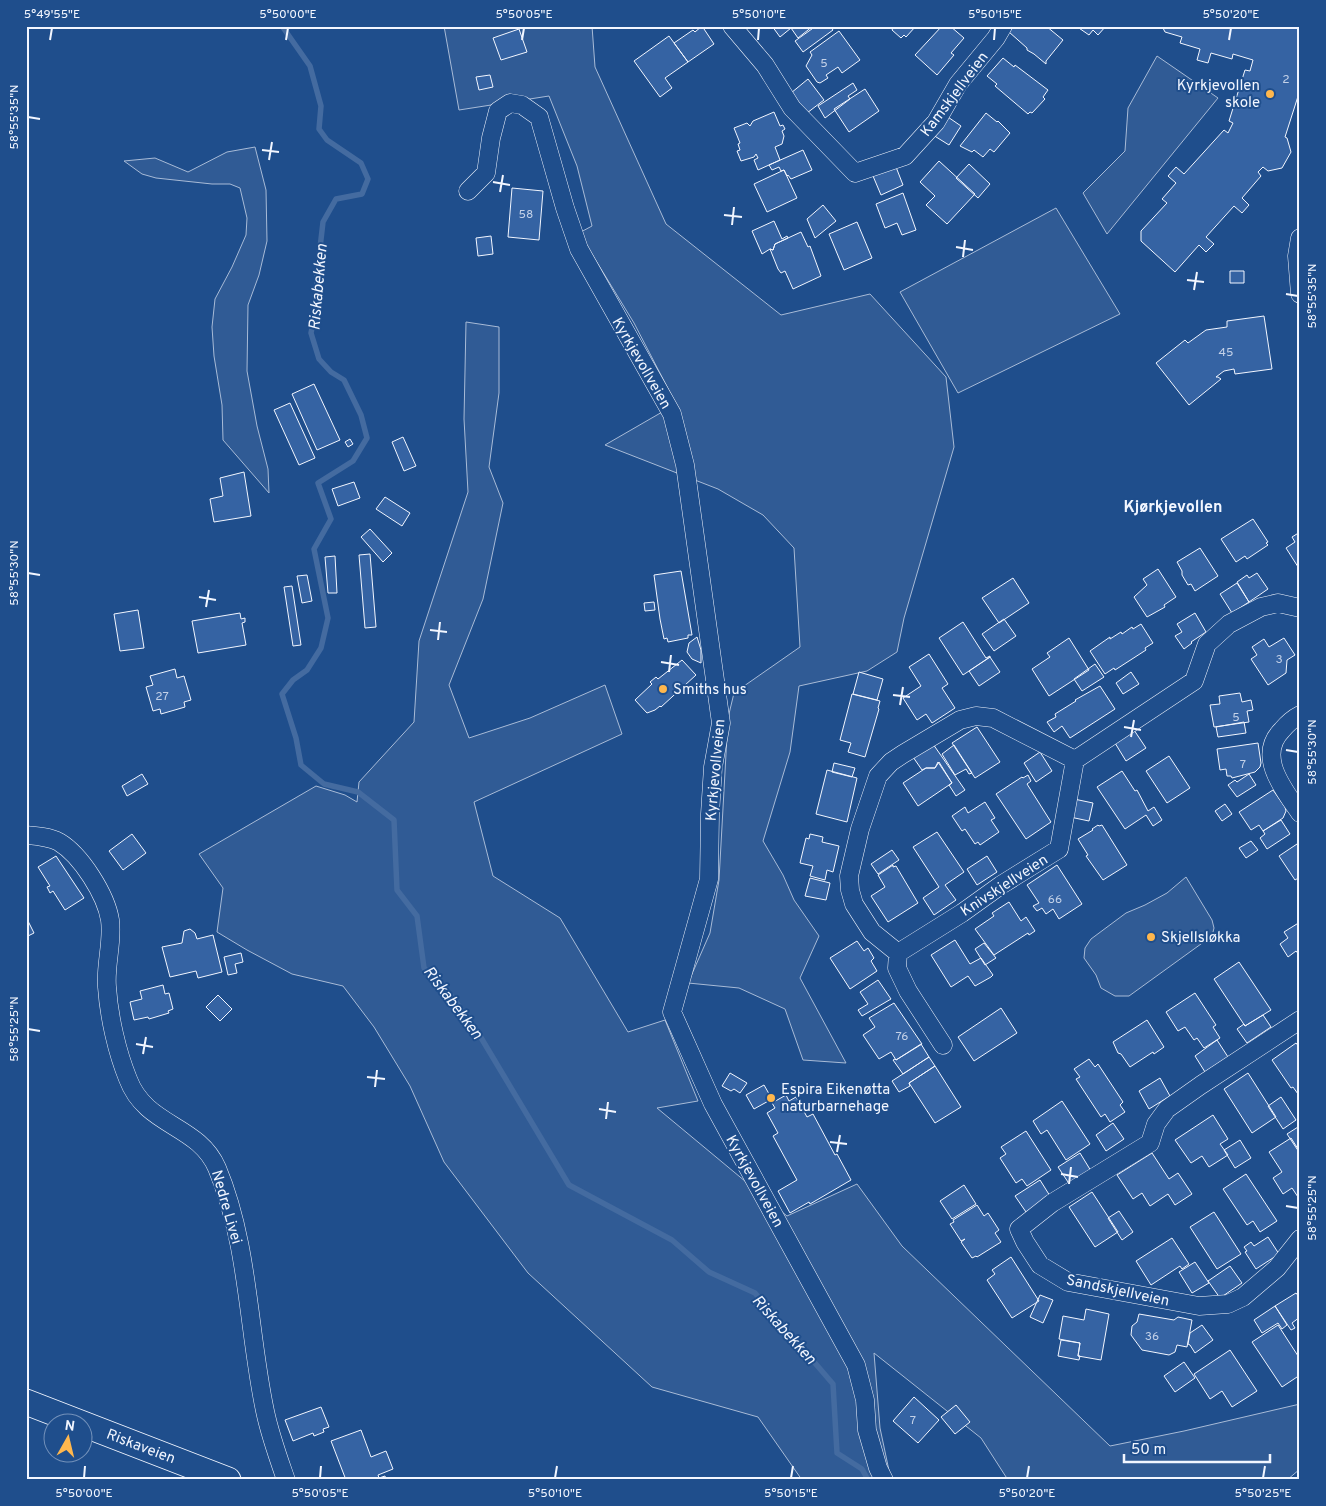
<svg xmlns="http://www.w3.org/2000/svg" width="1326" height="1506" viewBox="0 0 1326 1506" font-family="Overpass,sans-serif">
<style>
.built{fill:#305b95;stroke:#a8bbd7}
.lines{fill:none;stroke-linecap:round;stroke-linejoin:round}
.stream{stroke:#446ba0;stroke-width:5.5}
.building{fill:#3563a3;stroke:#f2f6ff}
.minor-casing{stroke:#f2f6ff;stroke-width:19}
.secondary-casing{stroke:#f2f6ff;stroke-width:27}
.minor{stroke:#1f4e8c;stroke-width:18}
.secondary{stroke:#1f4e8c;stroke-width:25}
.ticks{fill:none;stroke:#f2f6ff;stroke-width:2}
.poi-dot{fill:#ffb74d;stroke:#1f4e8c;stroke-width:2}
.labels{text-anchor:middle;stroke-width:4;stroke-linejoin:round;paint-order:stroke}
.number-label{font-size:12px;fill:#c3d1e8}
.poi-label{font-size:15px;fill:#f2f6ff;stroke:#1f4e8c;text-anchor:start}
.street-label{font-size:15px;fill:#f2f6ff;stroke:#1f4e8c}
.water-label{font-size:16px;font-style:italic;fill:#f2f6ff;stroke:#1f4e8c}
.neighbourhood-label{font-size:16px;font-weight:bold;fill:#f2f6ff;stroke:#1f4e8c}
.neatline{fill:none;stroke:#f2f6ff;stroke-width:2}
.ticks-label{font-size:12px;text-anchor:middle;fill:#f2f6ff}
</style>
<rect width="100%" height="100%" fill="#1f4e8c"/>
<path class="built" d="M444 26H592L595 67 666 224 781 315 870 294 946 377 954 447 904 618 897 652 867 671 799 686 790 752 763 841 783 875 794 900 819 936 800 978 846 1063 803 1060 785 1009 739 988 688 983 710 933 719 880 728 718 734 693 800 647 794 548 763 515 718 489 605 445 676 404 634 323 579 233 592 226 577 166 549 96 459 110Z
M1157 56 1218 98 1107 234 1083 193 1125 151 1128 108Z
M255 147 266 190 267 241 259 275 248 305 247 371 257 426 268 469 269 493 223 440 222 405 214 356 212 327 215 299 232 267 246 235 247 218 240 188 230 184H212L156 178 142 174 124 161 155 158 188 172 227 152Z
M1056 208 1120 314 958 393 900 292Z
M466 322 499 327V393L489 467 503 503 483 599 449 685 469 738 530 718 605 685 622 734 474 802 493 876 560 918 628 1032 665 1020 698 1101 657 1108 787 1216 857 1184 902 1246 1110 1446 1184 1431 1300 1404V1469L1287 1480H1008L981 1438 874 1353 880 1428 891 1480H802L758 1417 652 1387 528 1273 444 1162 410 1086 374 1027 343 986 292 974 247 950 217 932 223 888 199 854 316 786 345 795 357 802 359 782 414 722 419 641 468 492 464 419Z
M1186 877 1212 920 1214 928 1212 936 1129 996H1115L1101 988 1096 975 1084 958 1085 948 1091 939 1126 913 1145 905 1167 893Z"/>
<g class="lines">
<path class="stream" d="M282 26 310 66 321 106 319 129 327 140 361 163 368 179 362 194 336 199 323 222 317 274 316 308 311 333 319 359 331 372 344 380 361 415 367 438 353 461 318 483 331 519 314 549 328 618 321 648 307 670 293 680 282 694 296 738 301 765 324 784 358 792 394 820 397 890 417 916 424 968 454 999 480 1036 569 1185 672 1240 709 1272 755 1293 833 1384 837 1453 862 1469 868 1480"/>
</g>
<path class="building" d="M702 26 714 44 688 62 674 43 693 30 695 32Z
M772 26H813L798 38 791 28 780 37Z
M816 26H830L833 30 803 52 795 41Z
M894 26H916L906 37 904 35 901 38 892 30Z
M942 26H950L964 38 951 53 954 55 937 75 915 55Z
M1014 26H1046L1063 40 1046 61V64L1034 54 1027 50V48L1009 32Z
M1076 26H1106L1098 35 1093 30 1089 35Z
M1162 26H1300V90L1285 137 1287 138 1291 152 1282 168 1268 171 1263 167 1258 172 1261 176 1242 198 1249 205 1242 213 1234 206 1206 237 1214 244 1206 252 1199 245 1175 272 1141 241V231L1167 203 1162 199 1176 183 1168 176 1176 167 1184 174 1224 130 1228 133 1233 123 1229 121 1245 70 1250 71 1253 60 1233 54 1232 59 1211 53 1208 63 1197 60 1200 49 1180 43 1182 37 1165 32Z
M519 29 527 52 501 60 493 38Z
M839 31 860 60 842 73 838 67 826 75 828 78 820 83 817 82 806 66 812 55 810 52Z
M669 36 688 62 665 78 672 88 660 97 634 61Z
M1003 58 1014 67 1015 65 1048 90 1043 97 1045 99 1032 113 1030 112 1028 114 995 86 997 84 987 76Z
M490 75 493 87 479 90 476 77Z
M808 79 824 100 807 113 791 93Z
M853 83 857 90 848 96 850 99 825 118 818 106Z
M865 89 879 111 849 132 834 109Z
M774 112 780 126 783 125 785 129 782 131 784 136 782 144 775 147 780 160 758 170 754 160 758 158 756 154 754 157 741 161 737 151 740 150 738 144 740 143 734 128 747 123 750 126 753 121Z
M986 113 997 122 998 121 1010 133 994 152 990 149 983 157 974 150 972 152 960 146Z
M945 115 961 126 949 145 933 135Z
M803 150 812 170 791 179 788 175 787 176 784 170 781 171 779 167 772 170 769 165Z
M939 161 975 194 947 224 926 205 935 196 920 182Z
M969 164 990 184 978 198 956 178Z
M896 167 903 185 881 195 873 176Z
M784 170 797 198 767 212 754 184Z
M512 188 543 191 539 240 508 237Z
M903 193 916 230 902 235 897 223 885 228 876 204Z
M823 205 836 221 815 238 807 219Z
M774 221 782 239 787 236 788 238 775 244 773 250 770 249 762 254 752 231Z
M857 222 872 258 844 270 829 234Z
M801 232 808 247 810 246 821 276 793 289 785 271 781 273 778 269 770 249 773 250 775 244Z
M491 236 493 254 478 256 476 238Z
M1230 271H1244V283H1230Z
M1264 316 1272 369 1235 374 1234 369 1224 371 1216 377H1218L1221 379 1189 405 1156 363 1185 340 1188 343 1206 330 1227 327V321Z
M314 384 340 440 317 450 292 394Z
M290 403 315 458 299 465 274 410Z
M403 437 416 466 404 471 392 442Z
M350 439 353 444 348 447 345 442Z
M244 472 251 516 214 522 210 499 223 496 220 478Z
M354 482 360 498 338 506 332 489Z
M385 497 410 513 402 526 376 509Z
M1253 519 1268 542 1266 543 1268 545 1247 559 1245 556 1236 562 1221 539Z
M370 529 392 553 383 562 361 537Z
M1300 532V570L1286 548 1295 542 1292 537Z
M1200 548 1218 576 1195 591 1191 584 1188 585 1182 575V571L1177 562Z
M370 554 376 627 365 628 359 555Z
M335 556 337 593H328L325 557Z
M1158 569 1176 597 1164 605 1165 607 1147 617 1134 597 1147 585 1143 579Z
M681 571 692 635H688V638L668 642 667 638 664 639 660 619 654 575Z
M1257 573 1268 589 1249 602 1237 582 1247 575 1249 578Z
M307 575 312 601 302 603 297 576Z
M1013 578 1029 603 999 623 982 598Z
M1237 583 1249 602 1232 613 1220 594Z
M292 586 301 645 293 646 284 587Z
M654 602 655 610 645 611 644 603Z
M138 610 144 648 120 651 114 614Z
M240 613 241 619 245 618V622L242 623 246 645 198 653 192 621Z
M1195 613 1206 632 1191 642 1192 643 1184 649 1175 636 1182 632 1177 624Z
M1004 619 1016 636 994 651 982 634Z
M963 622 986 658 990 656V657L963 675 939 638Z
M1141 624 1153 643 1145 648 1146 650 1115 670 1114 668 1105 674 1090 651 1110 637V639L1121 632 1122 634 1132 627 1133 629Z
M697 637 701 650V663L692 659 687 652 689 643Z
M1069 638 1089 670 1049 696 1032 669 1050 657 1047 653Z
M1284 638 1295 655 1287 660 1286 673 1268 685 1251 659 1257 655 1252 647 1264 639 1269 647Z
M929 654 948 684 942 688 955 708 932 723 926 714 917 720 903 698 921 686 909 667Z
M990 657 1000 672 979 686 969 671Z
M682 660 696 675 661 707 660 706 655 710 647 713 635 700 652 684 650 682 656 677 658 679Z
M1095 664 1104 677 1082 691 1074 679Z
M175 669 177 678 184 676 191 700 184 702 185 707 161 714 160 709 153 711 146 687 153 685 150 676Z
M859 672 883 679 877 700 853 694Z
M1131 672 1139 684 1123 694 1116 683Z
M1100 686 1115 709 1070 738 1062 726 1054 732 1047 722 1056 717 1055 714 1076 701 1075 700Z
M1240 693 1242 702 1251 700 1253 710 1247 711 1249 722 1214 727 1210 705 1220 704 1219 696Z
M852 694 880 701 878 708 879 709 865 757 848 752 851 743 840 740Z
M1244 722 1246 733 1218 737 1216 727Z
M977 727 1000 762 975 778 952 743Z
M1134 730 1146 748 1126 761 1115 743Z
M1258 743 1261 763 1260 767 1255 772 1232 778 1231 776H1227L1226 769 1220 770 1217 749Z
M933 744 965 790 956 796 949 785 952 783 939 762 935 768H926L922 770 913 757Z
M954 745 972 773 969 774 966 769 955 775 942 754Z
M1040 752 1052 771 1036 782 1024 763Z
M1169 756 1190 788 1167 803 1146 771Z
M938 762 952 783 918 806 903 783 926 768H935Z
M834 763 855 768 852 777 832 772Z
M827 770 857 778 847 822 816 814Z
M1122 771 1135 791 1137 790 1148 811 1154 807 1162 820 1153 826 1146 815 1125 829 1097 787Z
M142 774 148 784 127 796 122 786Z
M1249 774 1256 785 1237 797 1228 785 1235 780 1237 782Z
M1028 775 1031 781 1027 784 1051 822 1026 839 996 794 1022 777 1023 778Z
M1273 790 1285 807 1286 811 1283 818 1263 831 1259 825 1251 830 1239 812Z
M1074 799 1093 803 1089 821 1070 817Z
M985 802 995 818 991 820 999 832 980 845 978 842 975 844 965 829 962 831 952 816 965 807 968 813Z
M1225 804 1232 814 1222 821 1215 811Z
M1281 820 1290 834 1267 849 1260 838 1265 834 1263 831Z
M1098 825 1099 826 1102 825 1127 865 1103 880 1086 856 1088 855 1078 839 1093 830 1092 829Z
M937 832 964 872 945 885 956 900 934 915 923 898 939 887 913 847Z
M132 834 146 853 123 870 109 851Z
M810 834 823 837 822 842 839 846 833 872 827 870 825 880 810 876 813 866 800 863 806 838 809 839Z
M1251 841 1258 850 1246 858 1239 848Z
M1297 844 1300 849V877L1295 880 1279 856Z
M892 850 899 860 878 874 871 864Z
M56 856 84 898 65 910 53 891 50 893 47 887 50 886 38 867Z
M987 856 997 872 977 885 967 869Z
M893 865V867L896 866 918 903 888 922 871 896 885 887 878 875Z
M1057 865 1082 904 1059 919 1053 909 1046 914 1042 908 1037 911 1033 906 1039 903 1027 885Z
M810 878 830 883 826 900 805 896Z
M1009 902 1021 921 1026 917 1035 931 1029 935 1028 933 994 955 975 929 994 916 992 913Z
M26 917 34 933 26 937Z
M1300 922V956L1296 951 1288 957 1280 944 1288 938 1284 932Z
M190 929 195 933 197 939 213 935 222 972 198 978 196 971 170 977 162 947 182 943 184 931Z
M955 940 970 964 981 958 993 975 991 977 975 986 968 976 951 987 931 955Z
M857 941 864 951 868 948 874 958 871 961 877 971 850 989 830 958Z
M984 943 996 958 985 965 975 949Z
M241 953 243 962 235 964 237 973 228 975 224 957Z
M1239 962 1271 1010 1245 1026 1214 979Z
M878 980 891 999 862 1016 858 1010 868 1004 860 992Z
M163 985 165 994 169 993 173 1009 168 1011 169 1013 149 1019 148 1017 134 1020 130 1002 142 999 140 991Z
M1195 993 1216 1025 1213 1027 1220 1038 1204 1048 1197 1038 1194 1040 1185 1027 1178 1031 1166 1012Z
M218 995 232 1009 220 1021 206 1007Z
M894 1003 922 1044 896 1060 891 1052 879 1059 863 1035 875 1027 869 1018Z
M1001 1008 1017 1033 974 1061 958 1037Z
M1263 1015 1271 1027 1247 1043 1237 1029 1244 1024 1245 1026Z
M1147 1020 1164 1047 1154 1054 1153 1052 1130 1067 1121 1054 1118 1053 1113 1042Z
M1217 1040 1228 1057 1205 1072 1195 1056Z
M1296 1043 1300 1048V1093L1298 1094 1293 1087 1291 1088 1272 1060Z
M921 1044 929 1057 903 1074 893 1060 895 1059 896 1060Z
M929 1057 935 1066 909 1083 910 1086 899 1092 892 1081Z
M1089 1059 1095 1067 1098 1064 1123 1102 1120 1105 1125 1112 1110 1122 1105 1114 1101 1117 1076 1079 1080 1077 1074 1069Z
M935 1066 961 1107 935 1123 909 1083Z
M730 1073 747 1083 740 1093 734 1089 731 1091 722 1086Z
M1248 1073 1276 1117 1252 1133 1224 1089Z
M1160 1078 1170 1096 1149 1109 1139 1091Z
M764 1085 772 1099 754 1109 746 1095Z
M786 1095 789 1101 796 1097 807 1117 813 1114 835 1155 837 1154 851 1180 810 1204 809 1202 790 1213 778 1191 797 1180 773 1136 778 1133 767 1113 775 1108 772 1103Z
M1281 1097 1296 1120 1283 1129 1268 1106Z
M1062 1101 1090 1144 1066 1160 1047 1130 1041 1134 1033 1121Z
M1213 1115 1228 1139 1220 1144 1228 1155 1209 1167 1202 1156 1191 1163 1175 1140Z
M1113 1123 1124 1139 1106 1151 1096 1135Z
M1298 1127 1300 1129 1299 1152 1287 1134Z
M1026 1131 1051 1170 1027 1186 1022 1179 1016 1183 1000 1158 1006 1154 1001 1147Z
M1291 1138 1300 1152V1200L1292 1188 1283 1194 1273 1178 1282 1172 1269 1152Z
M1240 1140 1251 1158 1235 1168 1224 1150Z
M1080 1153 1091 1171 1070 1185 1058 1167Z
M1152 1153 1169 1179 1178 1173 1192 1194 1175 1205 1168 1194 1150 1206 1142 1193 1133 1199 1117 1175Z
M1246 1174 1277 1221 1260 1232 1253 1221 1247 1225 1223 1189Z
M1040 1180 1050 1196 1026 1212 1015 1196Z
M964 1185 976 1204 952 1219 940 1201Z
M1092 1192 1118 1232 1095 1247 1069 1207Z
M977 1205 984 1216 988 1213 999 1230 995 1233 1001 1242 977 1257 976 1256 972 1258 961 1242 965 1239 961 1241 950 1224 954 1222 953 1220Z
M1119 1211 1133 1232 1122 1240 1108 1218Z
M1214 1212 1241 1254 1217 1269 1190 1227Z
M1268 1237 1279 1254 1256 1269 1245 1252 1247 1251 1244 1247 1251 1242 1254 1246Z
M1172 1238 1189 1264 1182 1269 1180 1266 1151 1285 1136 1261Z
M1011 1257 1039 1301 1012 1318 987 1280 995 1274 992 1270Z
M1195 1262 1209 1283 1192 1293 1179 1272Z
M1230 1266 1242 1283 1220 1298 1208 1281Z
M1296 1293 1300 1298V1317L1292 1323 1295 1328 1291 1330 1275 1306Z
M1040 1295 1053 1300 1043 1323 1030 1317Z
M1275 1306 1287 1325 1282 1329 1278 1323 1262 1333 1254 1320Z
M1086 1309 1109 1314 1101 1360 1078 1356 1080 1343 1059 1339 1063 1316 1084 1320Z
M1139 1314 1174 1320 1178 1317 1192 1320 1187 1347 1177 1345 1175 1352 1169 1355 1142 1350 1131 1335 1132 1326 1137 1322Z
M1202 1325 1213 1340 1195 1353 1190 1345 1188 1344 1190 1333Z
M1278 1325 1300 1359V1375L1282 1387 1252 1342Z
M1061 1340 1080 1343 1078 1356H1080L1079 1360 1058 1356Z
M1230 1350 1257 1391 1232 1407 1222 1391 1210 1399 1194 1374Z
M1184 1362 1195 1378 1175 1392 1164 1376Z
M914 1397 939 1420 918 1443 893 1421Z
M956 1405 970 1422 955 1434 941 1417Z
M321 1407 329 1427 323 1429 324 1432 314 1436 313 1433 293 1441 285 1420Z
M361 1430 371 1457 386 1451 393 1469 378 1475 379 1478 385 1476 386 1480H346L331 1441Z"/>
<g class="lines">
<g class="minor-casing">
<path id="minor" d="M732 26 765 65 792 108 855 173 905 156 936 122 958 84 996 38 1003 26
M468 191 486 173 491 138 498 111 510 103 522 105 539 117 565 208 579 249 672 414 685 465 721 723 713 767 710 814 709 879 672 1012 713 1104 856 1365 865 1400 867 1430 878 1468 884 1480
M1300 238 1297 256 1300 294
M1300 715C1292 719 1287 724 1282 730 1256 756 1284 790 1300 813
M26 835C37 836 50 837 59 842 81 855 106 895 110 920 113 942 105 965 107 987 109 1017 117 1052 128 1079 146 1127 198 1124 217 1168 249 1244 248 1331 265 1411 270 1435 278 1457 286 1480
M898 953 872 932 854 904 850 890 849 876 860 829 878 776 891 762 903 754 960 720 976 716 993 718 1075 760
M1300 1020 1201 1085 1167 1109 1156 1124 1150 1143 1052 1203 1019 1229 1025 1242 1040 1265 1068 1282 1199 1306 1228 1304 1243 1297 1277 1268 1300 1239
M943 1045 908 991 897 968 898 953 962 913 1001 885 1059 849 1075 760 1194 681 1207 644 1229 624 1261 607 1278 603 1300 608"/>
</g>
<g class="secondary-casing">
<path id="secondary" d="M26 1402 228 1480"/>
</g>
<use href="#minor" class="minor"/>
<use href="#secondary" class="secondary"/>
</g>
<path class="ticks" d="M50 40 52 28M286 40 288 28M522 40 524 28M758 40 759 28M994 40 995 28M1229 40 1231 28M28 117 40 119M262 150 279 152M269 160 272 142M493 182 510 185M500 192 503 175M724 215 742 217M732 225 734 207M956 247 973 250M963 257 965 240M1187 280 1204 282M1194 290 1197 272M1286 294 1298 296M28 573 40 575M199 597 216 600M206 607 209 590M430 630 447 632M438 640 440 622M661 662 679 665M669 672 671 655M893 695 910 697M900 705 903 687M1124 727 1141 730M1131 737 1134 720M1286 750 1298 752M28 1029 40 1031M136 1044 153 1047M143 1054 146 1037M367 1077 385 1079M375 1087 377 1070M599 1109 616 1112M606 1119 608 1102M830 1142 847 1144M837 1152 840 1135M1061 1174 1078 1177M1069 1184 1071 1167M1286 1206 1298 1208M84 1478 85 1466M320 1478 321 1466M555 1478 557 1466M791 1478 793 1466M1027 1478 1029 1466M1263 1478 1265 1466"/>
<g class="poi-dot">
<circle cx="1270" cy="94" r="5"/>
<circle cx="663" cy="689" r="5"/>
<circle cx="1151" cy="937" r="5"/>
<circle cx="771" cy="1098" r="5"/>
</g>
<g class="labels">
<g class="number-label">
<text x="824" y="67">5</text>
<text x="1286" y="83">2</text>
<text x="526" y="218">58</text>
<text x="1226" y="356">45</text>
<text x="1279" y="663">3</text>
<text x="162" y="700">27</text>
<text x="1236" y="721">5</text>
<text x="1243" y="768">7</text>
<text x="1055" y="903">66</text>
<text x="902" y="1040">76</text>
<text x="1152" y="1340">36</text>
<text x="913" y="1424">7</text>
</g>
<g class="poi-label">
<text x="1260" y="90" text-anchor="end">Kyrkjevollen<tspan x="1260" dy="17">skole</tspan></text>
<text x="673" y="694">Smiths hus</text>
<text x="1161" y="942">Skjellsløkka</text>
<text x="781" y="1094">Espira Eikenøtta<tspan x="781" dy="17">naturbarnehage</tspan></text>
</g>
<g class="street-label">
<text transform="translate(954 94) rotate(-53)" y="5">Kamskjellveien</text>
<text transform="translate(642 363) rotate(60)" y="5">Kyrkjevollveien</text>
<text transform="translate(715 770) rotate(-85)" y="5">Kyrkjevollveien</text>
<text transform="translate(1004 885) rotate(-33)" y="5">Knivskjellveien</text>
<text transform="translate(755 1181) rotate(61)" y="5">Kyrkjevollveien</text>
<text transform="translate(227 1207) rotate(74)" y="5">Nedre Livei</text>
<text transform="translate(1118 1290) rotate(12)" y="5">Sandskjellveien</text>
<text transform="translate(141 1446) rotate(21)" y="5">Riskaveien</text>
</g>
<g class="water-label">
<text transform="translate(317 287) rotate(-85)" y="6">Riskabekken</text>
<text transform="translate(454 1002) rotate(53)" y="6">Riskabekken</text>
<text transform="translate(785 1329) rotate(48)" y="6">Riskabekken</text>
</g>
<g class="neighbourhood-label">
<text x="1173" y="512">Kjørkjevollen</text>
</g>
</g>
<rect width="1326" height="1506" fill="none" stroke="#1f4e8c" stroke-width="55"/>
<g transform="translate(68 1438) rotate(8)"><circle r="24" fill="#1f4e8c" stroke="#7391ba"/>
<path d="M0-4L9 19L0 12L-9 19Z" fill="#ffb74d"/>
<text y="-8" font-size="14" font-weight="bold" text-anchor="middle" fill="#f2f6ff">N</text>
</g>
<path d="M1124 1454v8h146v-8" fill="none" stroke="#f2f6ff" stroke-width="2.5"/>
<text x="1131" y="1454" font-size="15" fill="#f2f6ff" stroke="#1f4e8c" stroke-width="4" paint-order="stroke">50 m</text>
<rect x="28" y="28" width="1270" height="1450" class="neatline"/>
<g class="ticks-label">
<text x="52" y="18">5°49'55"E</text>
<text x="288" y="18">5°50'00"E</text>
<text x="524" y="18">5°50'05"E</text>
<text x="759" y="18">5°50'10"E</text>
<text x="995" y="18">5°50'15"E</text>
<text x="1231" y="18">5°50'20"E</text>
<text transform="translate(14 117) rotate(-90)" y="4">58°55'35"N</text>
<text transform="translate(1312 296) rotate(-90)" y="4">58°55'35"N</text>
<text transform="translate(14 573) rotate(-90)" y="4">58°55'30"N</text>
<text transform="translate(1312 752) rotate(-90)" y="4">58°55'30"N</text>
<text transform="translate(14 1029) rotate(-90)" y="4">58°55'25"N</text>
<text transform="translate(1312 1208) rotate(-90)" y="4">58°55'25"N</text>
<text x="84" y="1497">5°50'00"E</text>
<text x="320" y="1497">5°50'05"E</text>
<text x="555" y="1497">5°50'10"E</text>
<text x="791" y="1497">5°50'15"E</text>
<text x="1027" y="1497">5°50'20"E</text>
<text x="1263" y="1497">5°50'25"E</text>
</g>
</svg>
